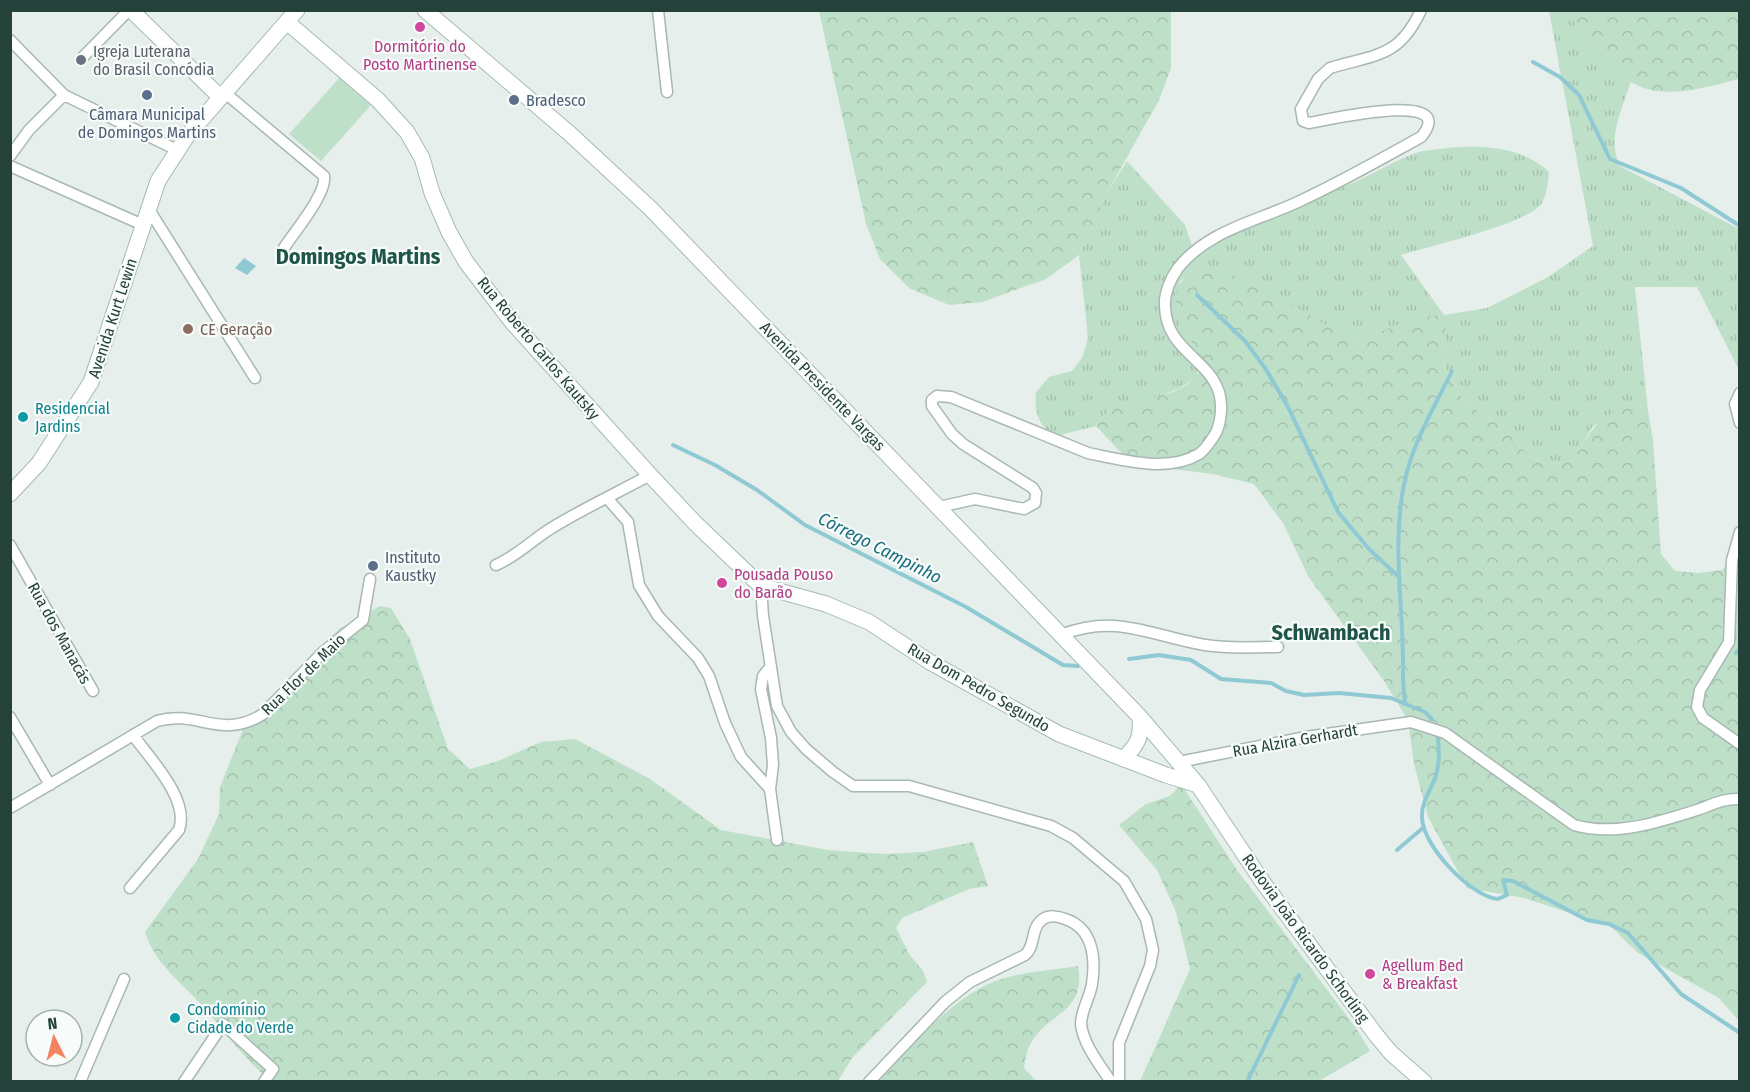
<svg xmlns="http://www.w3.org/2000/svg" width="1750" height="1092" viewBox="0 0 1750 1092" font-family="'Fira Sans Condensed',sans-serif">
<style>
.grass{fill:url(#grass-tufts)}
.forest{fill:url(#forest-crowns)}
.pitch{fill:#bfe0c8}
.water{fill:#8ec9d4}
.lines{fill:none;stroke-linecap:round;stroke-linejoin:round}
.stream{stroke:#8ec9d4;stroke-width:4}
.street-casing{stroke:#a8b8b2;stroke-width:13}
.secondary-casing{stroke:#a4bbb3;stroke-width:17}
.street{stroke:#fff;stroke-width:10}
.secondary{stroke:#fff;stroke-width:15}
.hotel-dot{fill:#d1479c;stroke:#f7fbf9;stroke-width:2}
.worship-dot{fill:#6b7280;stroke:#f7fbf9;stroke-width:2}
.service-dot{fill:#5c6f8a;stroke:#f7fbf9;stroke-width:2}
.education-dot{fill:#8d6e63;stroke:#f7fbf9;stroke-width:2}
.culture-dot{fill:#0f9aa8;stroke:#f7fbf9;stroke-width:2}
.labels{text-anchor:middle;stroke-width:4.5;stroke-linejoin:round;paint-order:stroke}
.hotel-label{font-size:16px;fill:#b23c85;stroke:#f7fbf9;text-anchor:start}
.worship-label{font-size:16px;fill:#5b616d;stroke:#f7fbf9;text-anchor:start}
.service-label{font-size:16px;fill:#4e5e75;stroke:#f7fbf9;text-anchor:start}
.street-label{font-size:16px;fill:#24423a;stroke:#f7fbf9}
.education-label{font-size:16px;fill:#785e54;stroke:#f7fbf9;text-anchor:start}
.culture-label{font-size:16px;fill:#0d838f;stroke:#f7fbf9;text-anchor:start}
.water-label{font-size:18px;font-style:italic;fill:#1c6f80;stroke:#f7fbf9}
.district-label{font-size:22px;font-weight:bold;fill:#1f5548;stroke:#f7fbf9}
</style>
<defs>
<pattern id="grass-tufts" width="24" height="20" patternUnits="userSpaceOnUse" patternTransform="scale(1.5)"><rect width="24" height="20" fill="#bfe0c8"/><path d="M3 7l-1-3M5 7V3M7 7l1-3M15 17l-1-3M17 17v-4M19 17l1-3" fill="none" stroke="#a4c1ad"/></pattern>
<pattern id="forest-crowns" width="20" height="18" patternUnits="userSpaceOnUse" patternTransform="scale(1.5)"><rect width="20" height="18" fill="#bfe0c8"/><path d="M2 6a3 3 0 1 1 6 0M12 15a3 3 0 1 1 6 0" fill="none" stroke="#a4c1ad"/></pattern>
</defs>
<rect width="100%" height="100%" fill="#e6efeb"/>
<path class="grass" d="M1549 11H1566L1600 53 1631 81C1623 107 1606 139 1620 166L1739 229V370L1697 287H1635L1648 411 1633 404 1593 426 1573 460 1551 466 1530 457 1506 430 1464 401 1442 361 1447 344 1386 330 1355 342 1209 268 1192 270 1180 281 1177 319 1197 350 1200 364 1197 377 1180 388 1153 399 1113 405 1096 426 1056 436C1038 425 1034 413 1036 392L1049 377 1072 371 1082 358 1088 338 1079 255 1108 191 1127 161 1185 225 1194 251C1248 227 1303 205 1357 181 1373 174 1408 153 1424 151 1464 145 1517 141 1549 172 1548 183 1547 195 1541 204 1529 223 1427 247 1401 255L1444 315 1487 308 1548 277 1593 246Z
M1739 541V652L1727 650 1721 631 1728 608 1730 581 1722 570 1734 557Z"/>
<path class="forest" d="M819 11H1171V68L1159 100 1108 191 1079 255 1046 279 982 302 949 305 909 288 880 259 866 224Z
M1566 11H1739V79C1711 86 1673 98 1644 88 1611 77 1586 36 1566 11Z
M1209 268 1258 284 1355 342 1417 317 1444 315 1447 344 1442 361 1464 401 1506 430 1530 457 1551 466 1573 459C1593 430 1596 415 1633 404L1648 411 1653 440 1661 554 1675 571 1698 573 1722 570 1730 581 1728 608 1721 631 1727 650 1740 652 1739 1021 1719 998 1638 953 1610 926 1524 898 1467 888 1428 817 1414 764 1408 720 1384 681 1308 576 1283 523 1254 484 1213 474 1132 464 1096 426 1113 405C1140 397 1172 400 1195 378 1213 360 1184 336 1178 321 1172 306 1177 279 1191 271 1196 268 1204 268 1209 268Z
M380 606 391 608 410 639 448 749 470 769 498 761 541 742 575 739 650 779 721 830 828 850 883 854 923 852 973 842 988 886 969 889 902 918 896 928 909 954 923 971 927 982 852 1058 838 1081H271C246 1061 228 1036 208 1012 185 985 156 967 145 932L198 859 219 814 220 787 245 724 339 629Z
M1181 784 1237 870 1356 1028 1370 1051 1319 1081H1140L1190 969 1176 912 1157 870 1119 825 1146 804 1170 796Z
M1078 966C1087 1016 1043 1012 1028 1049 1026 1055 1025 1062 1024 1068L1036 1081 880 1082 885 1069C917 1042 947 1005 984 986 1012 972 1047 971 1078 966Z"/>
<path class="pitch" d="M340 77 371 105 321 161 289 134Z"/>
<path class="water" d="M244 258 256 266 247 275 235 268Z"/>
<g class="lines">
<path class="stream" d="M1533 62 1560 77 1579 95 1610 159 1681 188 1740 226
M1197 295 1245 341 1265 368 1287 405 1338 512 1369 549 1400 578
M673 445 715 465 757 490 805 525 966 607 1063 665 1078 666
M1736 653 1740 649
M1129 659 1159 655 1191 660 1221 679 1271 683 1286 691 1304 695 1339 693 1391 698 1425 712 1432 719
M1405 704 1403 679C1405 612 1389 539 1407 472 1416 437 1436 404 1452 371
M1438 737C1439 750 1440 765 1435 778 1430 791 1421 803 1422 818 1423 846 1471 897 1498 899L1507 895 1503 880 1513 881 1587 920 1609 924 1628 933 1681 994 1740 1033
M1397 850 1424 827
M1247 1082 1299 975"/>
<g class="street-casing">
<path id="street" d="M658 10 667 92
M10 40 64 95 177 150
M83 57 129 10
M224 92 324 176C327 194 294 232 284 248
M10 156 29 130 64 95
M10 166 143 225
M148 208 255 378
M1740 393 1735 404 1740 423
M607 498 628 522 639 585 658 616 698 658 709 676 725 723 741 757 770 789
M939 507 975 499 1024 509 1035 503 1036 493 1033 488 963 444 952 434 932 406V400L937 396 951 397 1088 453C1122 460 1168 473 1199 454 1205 450 1210 442 1214 436 1221 426 1223 405 1219 392 1207 357 1166 350 1165 306 1164 294 1170 279 1178 268 1208 230 1258 221 1300 201 1341 182 1381 159 1421 137 1462 88 1323 121 1309 123L1303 121 1301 109 1318 79 1330 68C1376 54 1399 58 1421 10
M1740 532 1732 560 1729 642 1700 690 1697 707 1703 718 1740 744
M10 545 93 691
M496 565C517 556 531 541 550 529 582 509 617 493 650 475
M761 586 763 616 777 706 791 732 806 749 833 772 853 786H909L1051 826 1073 838 1124 881 1146 919 1153 950 1150 966 1119 1043V1082
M1061 635C1116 613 1151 636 1205 645 1229 649 1254 647 1278 647
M771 666 763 676 761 689 771 738 773 765 770 789 777 840
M10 717 50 785
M1179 762 1306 737 1411 722 1445 733 1574 825C1615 837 1660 822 1700 809 1713 804 1725 798 1740 799
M10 808 157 721C198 709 221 741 263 714L323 652 363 620 370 579
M130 888 179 830C190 799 150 759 133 735
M80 1082 124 979
M184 1082 223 1024 273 1069 264 1082
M869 1082 945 1002 970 982 1025 955C1036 946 1030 928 1043 919 1049 915 1058 916 1065 919 1093 928 1096 958 1092 984 1090 997 1081 1011 1081 1024 1083 1044 1100 1065 1111 1082"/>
</g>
<g class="secondary-casing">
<path id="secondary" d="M131 10 220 97
M425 10 569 133 650 208 1140 717 1198 785 1262 881 1376 1035 1391 1053 1424 1082
M287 22 378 100 407 132 422 158 432 193 449 232 466 262 512 322 650 475 696 524 761 586 826 604 869 622 930 662 1059 734 1166 775 1198 785
M10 494 39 463 91 382 158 181 187 136 297 10
M1123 759C1137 746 1142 737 1140 717"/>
</g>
<use href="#street" class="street"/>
<use href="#secondary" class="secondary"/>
</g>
<g class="hotel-dot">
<circle cx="420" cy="27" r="6"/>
<circle cx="722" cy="583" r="6"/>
<circle cx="1370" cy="974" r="6"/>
</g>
<circle class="worship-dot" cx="81" cy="60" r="6"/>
<g class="service-dot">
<circle cx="147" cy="95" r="6"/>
<circle cx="514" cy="100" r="6"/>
<circle cx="373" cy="566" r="6"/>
</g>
<circle class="education-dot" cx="188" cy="329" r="6"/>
<g class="culture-dot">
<circle cx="23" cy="417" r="6"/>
<circle cx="175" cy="1018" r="6"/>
</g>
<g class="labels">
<g class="hotel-label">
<text x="420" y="52" text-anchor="middle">Dormitório do<tspan x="420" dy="18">Posto Martinense</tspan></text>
<text x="734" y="580">Pousada Pouso<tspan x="734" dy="18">do Barão</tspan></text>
<text x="1382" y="971">Agellum Bed<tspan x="1382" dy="18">&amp; Breakfast</tspan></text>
</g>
<g class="worship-label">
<text x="93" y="57">Igreja Luterana<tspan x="93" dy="18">do Brasil Concódia</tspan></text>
</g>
<g class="service-label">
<text x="526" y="106">Bradesco</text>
<text x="147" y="120" text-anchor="middle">Câmara Municipal<tspan x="147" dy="18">de Domingos Martins</tspan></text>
<text x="385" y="563">Instituto<tspan x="385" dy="18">Kaustky</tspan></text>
</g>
<g class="street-label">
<text transform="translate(112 318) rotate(-72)" y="6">Avenida Kurt Lewin</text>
<text transform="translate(539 348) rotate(50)" y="6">Rua Roberto Carlos Kautsky</text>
<text transform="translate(823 386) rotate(46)" y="6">Avenida Presidente Vargas</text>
<text transform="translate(60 633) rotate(61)" y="6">Rua dos Manacás</text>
<text transform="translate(303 674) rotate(-44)" y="6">Rua Flor de Maio</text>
<text transform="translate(979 687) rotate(30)" y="6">Rua Dom Pedro Segundo</text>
<text transform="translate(1295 740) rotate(-10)" y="6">Rua Alzira Gerhardt</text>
<text transform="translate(1306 938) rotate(54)" y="6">Rodovia João Ricardo Schorling</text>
</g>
<g class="education-label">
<text x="200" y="335">CE Geração</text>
</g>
<g class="culture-label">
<text x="35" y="414">Residencial<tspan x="35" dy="18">Jardins</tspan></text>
<text x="187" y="1015">Condomínio<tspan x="187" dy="18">Cidade do Verde</tspan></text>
</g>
<g class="water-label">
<text transform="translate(880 548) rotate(27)" y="6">Córrego Campinho</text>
</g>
<g class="district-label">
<text x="358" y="264">Domingos Martins</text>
<text x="1331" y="640">Schwambach</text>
</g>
</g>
<rect width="1750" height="1092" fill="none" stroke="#24423a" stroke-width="24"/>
<g transform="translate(54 1038) rotate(354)"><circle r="28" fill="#f7fbf9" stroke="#a3b1ad" stroke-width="1.5"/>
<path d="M0-4.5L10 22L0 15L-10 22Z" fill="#f4845f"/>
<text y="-9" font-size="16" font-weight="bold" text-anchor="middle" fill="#24423a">N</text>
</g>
</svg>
